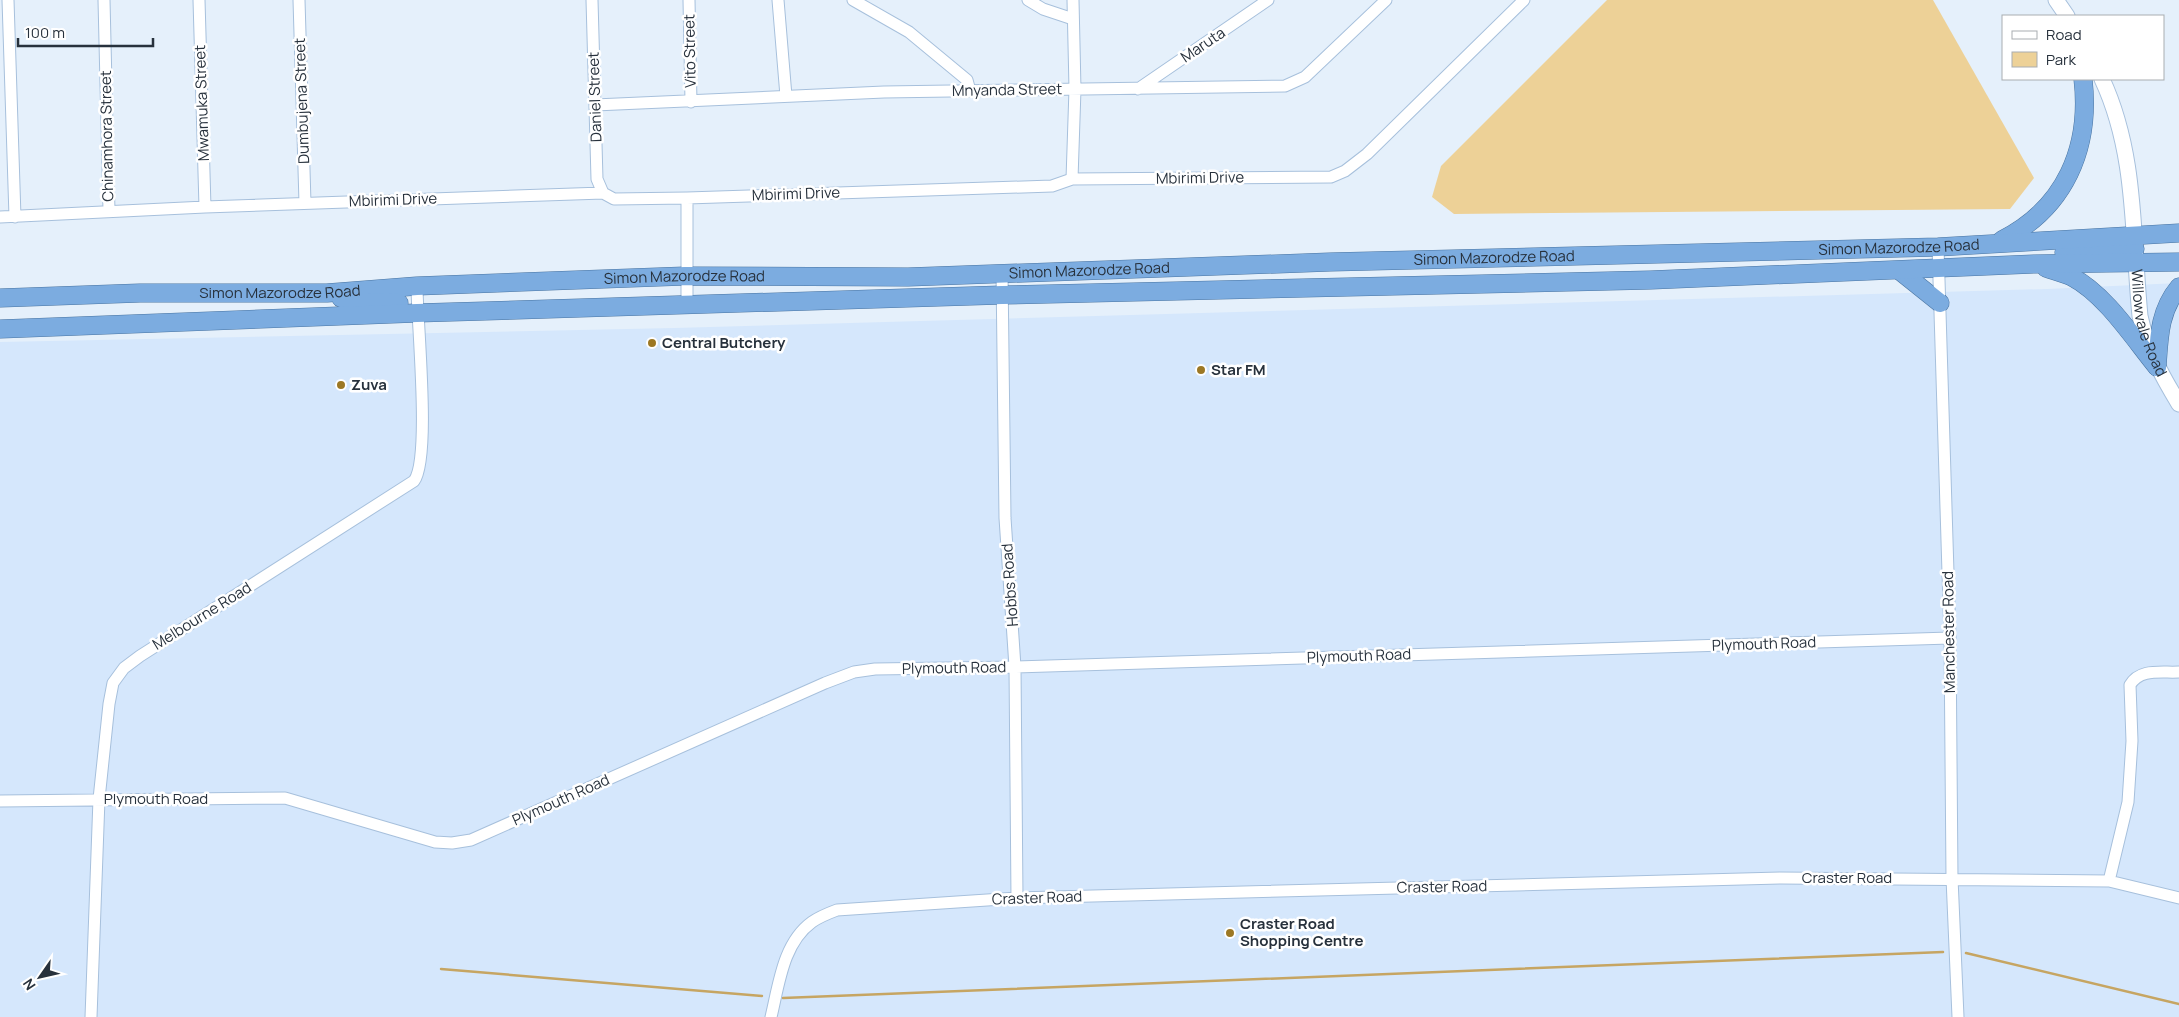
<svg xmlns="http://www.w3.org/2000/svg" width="2179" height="1017" viewBox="0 0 2179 1017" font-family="Manrope,sans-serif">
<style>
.built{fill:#d5e7fc}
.green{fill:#edd197}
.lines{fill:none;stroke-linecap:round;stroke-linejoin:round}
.stream{stroke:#c6a562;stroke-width:2.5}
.minor-casing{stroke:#a7c0dc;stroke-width:13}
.secondary-casing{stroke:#a7c0dc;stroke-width:17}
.trunk-casing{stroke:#4974a1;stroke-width:19}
.minor{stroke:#fff;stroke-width:11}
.secondary{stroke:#fff;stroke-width:15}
.trunk{stroke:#7cace0;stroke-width:18}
.poi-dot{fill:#9c7824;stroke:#fff;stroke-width:2}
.labels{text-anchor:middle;stroke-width:5;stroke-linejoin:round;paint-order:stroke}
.street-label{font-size:15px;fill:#27313c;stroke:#fff}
.poi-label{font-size:15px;font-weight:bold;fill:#27313c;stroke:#fff;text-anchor:start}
</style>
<rect width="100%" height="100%" fill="#e5f0fb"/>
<path class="built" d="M2179 283V1017H0V342L674 328 2047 289Z"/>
<path class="green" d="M1607 0H1933L2034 178 2010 209 1454 214 1432 197 1441 166Z"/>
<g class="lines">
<path class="stream" d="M1966 953 2179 1004
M441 969 762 996
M783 998 1943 952"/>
<g class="minor-casing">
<path id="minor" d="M8 0 15 217
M104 0 109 211
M199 0 205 207
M299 0 305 203
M592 0 597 179 603 193
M689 0 691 102
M778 0 786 96
M853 0 909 32 967 80 970 91
M1028 0 1043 9 1073 19
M1138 89 1268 0
M595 105 884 92 1285 86 1305 77 1386 0
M1072 179 1075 89 1073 0
M0 217 205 207 603 193 614 199 687 198 1052 186 1072 179 1331 177 1345 171 1367 154 1524 0
M1938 247 1950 638 1952 878 1958 1017
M1002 272 1005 518 1015 667 1017 898
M687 305V198
M0 801 285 798 435 842 452 843 471 840 825 683 854 672 875 669 1015 667 1950 638
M2109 881 2128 802 2132 741 2130 685C2140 668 2161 673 2179 672
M91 1017 99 799 109 704 113 683 124 668 140 656 414 481C431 458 417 323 417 286
M771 1017C779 984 783 943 812 922 819 917 829 913 837 910L1017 898 1780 878 2109 881 2179 898"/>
</g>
<g class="secondary-casing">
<g id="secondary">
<path d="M2056 0 2067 16"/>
<path id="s1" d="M2102 79C2137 154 2132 235 2140 316 2147 349 2162 376 2179 404"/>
</g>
</g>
<g class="trunk-casing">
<g id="trunk">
<path d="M2002 240C2065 208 2091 148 2083 79"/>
<path d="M2064 252 2135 249"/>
<path d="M2046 268C2055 271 2064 273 2072 277 2105 294 2134 339 2157 367"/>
<path d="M1900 271 1940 303"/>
<path id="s2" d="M0 298 140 293H327L417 286 685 276 908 277 1330 262 1938 247 2179 233"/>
<path d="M341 298 357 302 399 303"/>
<path d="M0 329 417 313 1002 295 1651 280 2034 264 2179 262"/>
<path d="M2157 367C2159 338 2159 311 2179 287"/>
</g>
</g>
<use href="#minor" class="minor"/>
<use href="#secondary" class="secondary"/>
<use href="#trunk" class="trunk"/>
</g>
<g class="poi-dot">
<circle cx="652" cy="343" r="5"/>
<circle cx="1201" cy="370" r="5"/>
<circle cx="341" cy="385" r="5"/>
<circle cx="1230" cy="933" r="5"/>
</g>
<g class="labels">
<g class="street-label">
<text transform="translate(1203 45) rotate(-34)" y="5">Maruta</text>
<text transform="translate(690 51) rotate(-91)" y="5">Vito Street</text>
<text transform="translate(1007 90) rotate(-1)" y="5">Mnyanda Street</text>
<text transform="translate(595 97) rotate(-92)" y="5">Daniel Street</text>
<text transform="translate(302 101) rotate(-92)" y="5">Dumbujena Street</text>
<text transform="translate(202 103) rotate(-92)" y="5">Mwamuka Street</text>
<text transform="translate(107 136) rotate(-91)" y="5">Chinamhora Street</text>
<text transform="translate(1200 178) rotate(-1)" y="5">Mbirimi Drive</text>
<text transform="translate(796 194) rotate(-2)" y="5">Mbirimi Drive</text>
<text transform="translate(393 200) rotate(-2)" y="5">Mbirimi Drive</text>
<text dy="5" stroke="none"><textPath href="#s2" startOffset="1900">Simon Mazorodze Road</textPath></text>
<text dy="5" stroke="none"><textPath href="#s2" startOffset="1495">Simon Mazorodze Road</textPath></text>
<text dy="5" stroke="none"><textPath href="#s2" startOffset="1090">Simon Mazorodze Road</textPath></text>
<text dy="5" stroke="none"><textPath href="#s2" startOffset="685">Simon Mazorodze Road</textPath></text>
<text dy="5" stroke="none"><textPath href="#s2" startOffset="280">Simon Mazorodze Road</textPath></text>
<text dy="5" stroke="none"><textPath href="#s1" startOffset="250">Willowvale Road</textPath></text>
<text transform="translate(1010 585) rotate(-94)" y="5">Hobbs Road</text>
<text transform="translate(202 616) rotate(-32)" y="5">Melbourne Road</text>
<text transform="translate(1949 632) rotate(-91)" y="5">Manchester Road</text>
<text transform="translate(1764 644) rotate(-2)" y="5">Plymouth Road</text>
<text transform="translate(1359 656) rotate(-2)" y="5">Plymouth Road</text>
<text transform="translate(954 668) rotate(-1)" y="5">Plymouth Road</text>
<text x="156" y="804">Plymouth Road</text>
<text transform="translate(561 800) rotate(-24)" y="5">Plymouth Road</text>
<text x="1847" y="883">Craster Road</text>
<text transform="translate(1442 887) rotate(-1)" y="5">Craster Road</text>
<text transform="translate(1037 898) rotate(-2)" y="5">Craster Road</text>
</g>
<g class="poi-label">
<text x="662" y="348">Central Butchery</text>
<text x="1211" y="375">Star FM</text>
<text x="351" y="390">Zuva</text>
<text x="1240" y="929">Craster Road<tspan x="1240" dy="17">Shopping Centre</tspan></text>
</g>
</g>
<rect x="2002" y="15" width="162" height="65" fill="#ffffff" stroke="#a9adb1"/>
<rect x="2012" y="31" width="25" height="8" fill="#ffffff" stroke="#a9adb1"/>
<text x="2046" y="40" font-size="15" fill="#27313c">Road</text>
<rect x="2012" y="52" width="25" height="15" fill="#edd197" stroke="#a9adb1"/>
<text x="2046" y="65" font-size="15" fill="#27313c">Park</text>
<g transform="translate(40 977) rotate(236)" stroke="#ffffff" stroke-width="4" paint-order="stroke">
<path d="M0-4L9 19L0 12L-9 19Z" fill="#27313c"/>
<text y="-8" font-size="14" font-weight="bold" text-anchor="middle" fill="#27313c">N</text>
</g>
<path d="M18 38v8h135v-8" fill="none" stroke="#27313c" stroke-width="2.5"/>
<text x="25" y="38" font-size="15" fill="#27313c" stroke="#ffffff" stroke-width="4" paint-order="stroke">100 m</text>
</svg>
